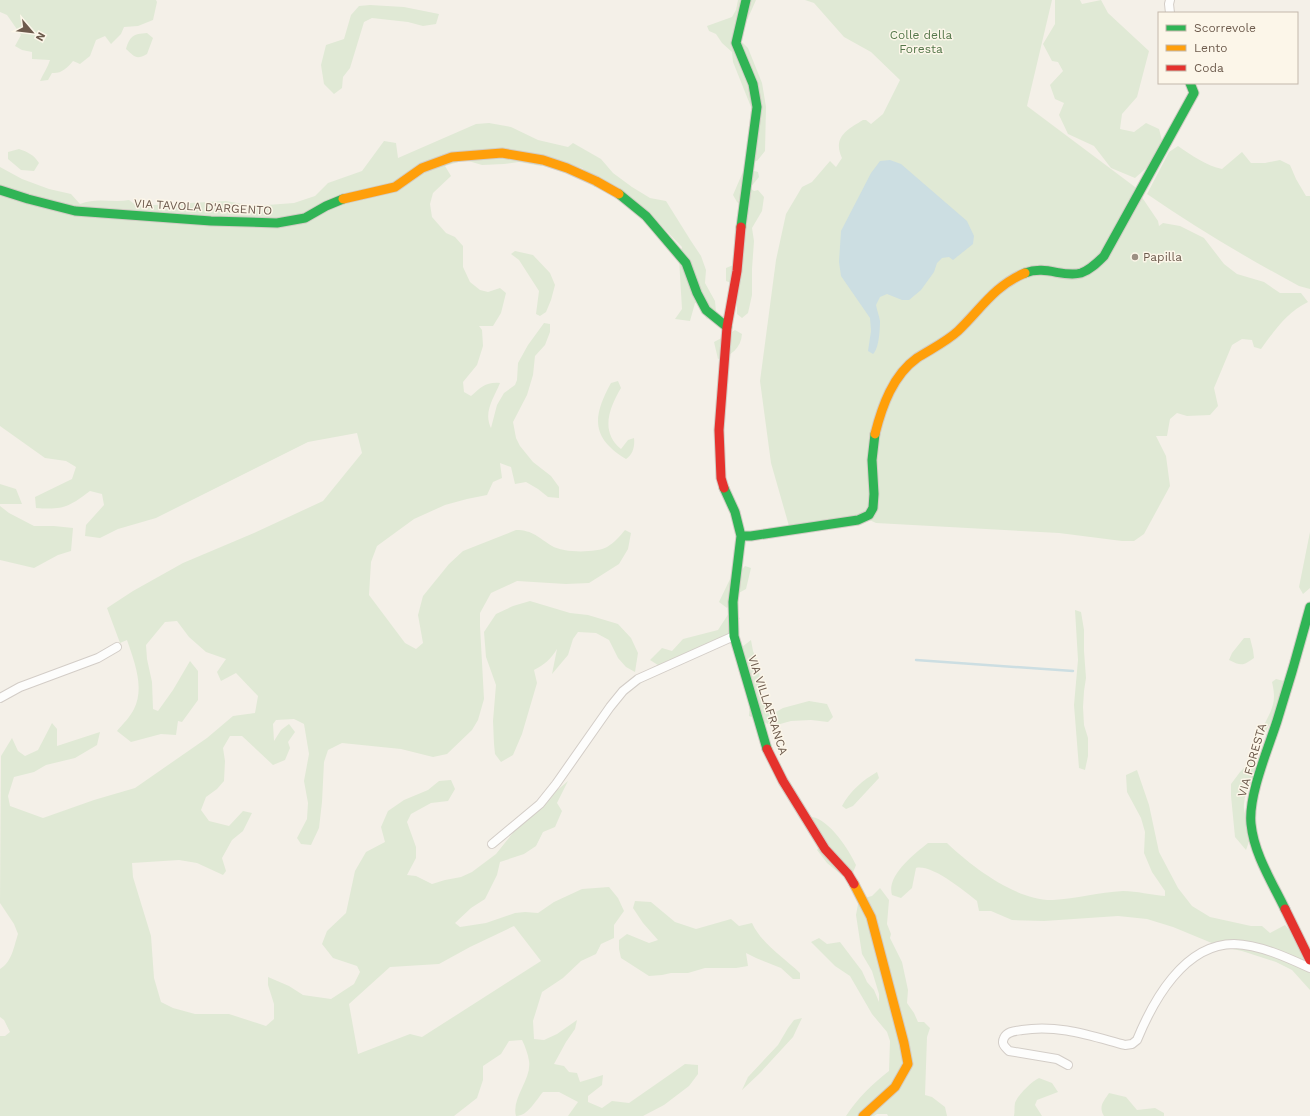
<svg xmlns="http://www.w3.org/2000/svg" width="1310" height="1116" viewBox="0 0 1310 1116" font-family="'Work Sans',sans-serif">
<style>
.green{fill:#e0e9d5;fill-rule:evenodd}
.water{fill:#ccdee2}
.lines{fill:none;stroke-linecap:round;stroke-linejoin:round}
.stream{stroke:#ccdee2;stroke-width:2.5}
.street-casing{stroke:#d3cdc7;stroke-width:10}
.fast-casing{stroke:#d2ccc4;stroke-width:11}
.slow-casing{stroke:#d2ccc4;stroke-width:11}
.jam-casing{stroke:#d2ccc4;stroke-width:11}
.street{stroke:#fdfdfc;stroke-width:8}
.fast{stroke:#30b455;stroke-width:9}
.slow{stroke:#ff9f0a;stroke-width:9}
.jam{stroke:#e5322d;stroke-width:9}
.poi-dot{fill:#9c8f83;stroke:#fcf6e9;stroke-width:1.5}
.labels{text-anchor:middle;stroke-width:3;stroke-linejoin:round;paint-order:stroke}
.park-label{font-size:12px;fill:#54774a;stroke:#fcf6e9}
.street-label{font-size:12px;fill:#6d5b4d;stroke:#fcf6e9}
.poi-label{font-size:12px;fill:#6d5b4d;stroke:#fcf6e9;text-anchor:start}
</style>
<rect width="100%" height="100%" fill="#f4f0e8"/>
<path class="green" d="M0 0H156L157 2 153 20 138 26 124 27 121 34 111 44 105 36 96 40 90 56 80 64 73 61C67 68 61 74 52 73L48 80 40 81C43 74 48 67 50 60L32 59V52L22 50 15 46 21 35 7 15 0 12Z
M738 0H756L744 27 741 41 748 48 762 83 766 107 765 151 757 161 749 159 751 107 733 62 732 52 722 43 716 34 709 31 707 26 732 17 736 10Z
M805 0H1052L1027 106 1135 187 1158 221 1159 226 1163 223 1180 226 1204 238 1224 264 1237 274 1264 282 1280 293H1301L1308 302C1287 312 1275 330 1261 349L1254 347 1252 340 1242 339 1232 345 1214 388 1218 406 1210 415 1187 416 1177 413 1170 419 1167 436H1156L1166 456 1170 486 1144 534 1134 541H1122L1059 533 876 523 861 516 789 526 771 463 760 381 776 260 786 214 802 187 812 182 830 161 836 167 842 158C832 137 848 129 863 120H866L871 124 883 114 900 80 871 52 844 37 814 3Z
M1055 0H1080L1082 4 1101 0 1108 13 1149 51 1137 97 1122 114 1120 129 1134 132 1146 123 1159 129 1163 144 1152 163 1135 178 1111 168 1094 146 1068 134 1059 115 1064 103 1055 99 1050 85 1063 71 1058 62 1052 61 1043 44 1055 24Z
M370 5 404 7 439 14 436 24 423 26 408 22 372 18 364 22 350 68 343 77 342 88 334 94 324 84 321 65 326 45 344 39 351 15 359 6Z
M147 33 153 38 147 54C136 60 135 57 126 49 130 36 133 34 147 33Z
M489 123 511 127 538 140 568 147 573 143 601 159 613 173 632 187 650 198 666 201 691 241 701 256 706 270 705 283 715 301 716 312 707 319 701 311 700 303H695L690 321 675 319 682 309 679 259 682 247 645 209 608 186 594 187 589 174 582 168 551 160 541 166 519 162 504 164 482 165 465 160 445 166 451 176 433 193 430 204 432 217 446 233 455 237 463 246V267L470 282 480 290 488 292 500 288 506 293 501 313 493 326H479L482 330 483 346 477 365 463 382 464 392 471 396C482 387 485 382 500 383 494 398 483 412 491 428L497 405 504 393 515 385 517 380 518 363 528 345 544 323 550 324V332L545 345 535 356 533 375 527 395 513 422 516 438 520 446 533 462 551 476 559 487V498L548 497 538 489 526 482 515 484 511 467 500 463 502 478 493 482 487 495 467 499 445 505 414 519 377 546 371 562 369 595 405 643 416 649 423 643 418 615 423 596 449 564 463 551 516 530C533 530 539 538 552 546 563 553 596 553 607 547 614 543 620 536 625 530L631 533 628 549 619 564 589 583 566 584 517 581 491 593 480 613V626L484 699 478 720 472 730 447 754 433 757 401 749 342 743 328 750 324 762 322 802 319 828 311 845 301 844 297 838 307 819 308 803 304 781 309 754 304 724 294 719 276 720 273 724 274 741 281 730 289 724 295 732 288 742 290 748 285 760 273 765 242 736H230L223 748 225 761 224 781 217 789 206 797 201 810 209 821 229 826 243 811 252 813 243 831 232 840 222 858 226 871 223 875 197 863 179 860 132 863 133 877 151 936 154 978 161 1002 173 1008 195 1014H229L266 1026 274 1019V1004L268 985V977L289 986 303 995 331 999 354 984 360 972 357 966 333 958 322 944 327 931 346 913 355 871 366 852 385 842 381 827 388 811 404 800 428 790 439 781 451 780 455 789 448 801 431 803 411 814 407 822 416 847V858L407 875 416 876 432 884 445 880 461 877 472 872 496 854 516 829 547 799 568 781 557 803 562 811 555 827 543 832 536 846 524 854 500 862 497 875 485 899 471 908 455 923 460 927 486 923 515 913 525 912 538 913 554 902 582 889 609 887 618 898 624 911 614 925V938L601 944 596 954 581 961 563 978 542 992 533 1021 534 1039 544 1040 557 1034 577 1020 575 1029 566 1042 554 1064 564 1066 569 1072 577 1073 580 1082 603 1075 602 1085 588 1096V1102L602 1108 612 1101 629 1103 685 1064 698 1065V1074L689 1086 664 1105 643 1116H568L578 1102 559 1092H543C536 1100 528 1116 516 1116 511 1098 532 1079 529 1061 528 1054 525 1046 522 1040L509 1041 501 1054 483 1066V1080L477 1098 454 1116H0V1036H5L10 1032 4 1020 0 1017V969C12 962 14 946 18 934L14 924 0 903 1 756 12 738 18 751 25 756 38 750 52 723 57 729V746L100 732 97 745 75 758 46 765 34 772 14 777 8 796 10 806 43 818 94 800 135 788 207 738 233 716 255 713 258 696 236 673 221 681 217 672 226 659 206 652 189 637 177 621 165 622 146 645 147 659 152 682 153 709 158 711 173 690 190 661 198 671V700L182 722 178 721 176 735 161 734 131 742 117 731C123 724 130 717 134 709 145 687 134 661 127 640L120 643 107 608 133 591 183 563 254 533 323 501 362 453 357 433 308 442 156 518 118 529 100 538 85 536 86 525 104 505 102 494 90 491C69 507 63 510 36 508L35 497 72 479 76 467 66 461 45 458 0 426V167L22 179 49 189 71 194 80 204C97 197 112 203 129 200L137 206 226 201 254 206 294 203 315 196 328 183 362 171 384 141 396 143 398 158 476 124ZM514 926 541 961 422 1037 410 1034 358 1054 349 1004 390 967 439 964 470 947Z
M1178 146C1191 155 1207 166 1222 169L1242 152 1251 163H1265L1280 160 1290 165 1296 179 1306 196H1310V289L1299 286C1247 258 1196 228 1147 194L1169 152Z
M19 149C28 152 34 155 39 163L34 171 21 170 8 159V152Z
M747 169 758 172 759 177 750 188 754 191 758 190 764 197 762 211 752 228 754 241 752 269V295L748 313 742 318 737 314V299L739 286 726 281V268L738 263 734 247 735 227 747 221 743 207 737 202 733 195 742 174Z
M515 251 533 255 550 273 555 285 551 300 546 312 540 316 536 314 539 291 519 260 511 254Z
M735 330 742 334C741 348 731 356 718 359L714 342C721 338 728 335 735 330Z
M618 381 621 388C609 408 600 432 621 449L628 440 634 438C635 446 633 455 626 459 590 437 593 416 611 383Z
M0 484 16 489 22 504H0Z
M0 506 9 513 34 526H54L73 528 71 551 58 555 34 568 0 560Z
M1310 532V588L1303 594 1299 587Z
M745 566 751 568 746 589 737 594 727 608 719 602 730 579 740 572Z
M530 601 570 613 588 615 618 624 631 638 638 653 635 672 626 667 618 658 609 640 596 633 578 632 573 639 568 655 552 674 557 649C551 659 544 665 534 670L537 683 522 734 513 755 501 762 495 754 494 744 493 721 496 685 486 657 484 632 496 614 513 606Z
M1075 610 1081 612 1084 630V651L1086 678 1084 691 1083 707 1084 725 1088 738V756L1085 770 1079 768 1074 705 1078 660Z
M729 613 740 618 733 632 661 667 650 660 662 648 672 651 683 639 718 630Z
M1244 638H1250L1253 650 1254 658C1243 666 1241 666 1229 660L1232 653Z
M751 640 753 651 758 663 762 696 767 709 774 713 783 708 809 701 827 704 833 717 828 722 811 720 791 721 773 726 749 716 750 698 742 647Z
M1276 679 1284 681 1274 716 1266 731 1263 727C1272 709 1277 703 1272 682Z
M1251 761 1258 762C1256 777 1245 788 1244 804 1243 812 1247 818 1249 826 1252 835 1249 842 1246 850L1235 837 1231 796V784L1240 772Z
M1137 770 1149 805 1159 852 1178 888 1192 906 1210 917 1251 926H1262L1270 933 1285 925 1293 935 1310 947V990L1292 970 1276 962 1242 951 1219 946 1173 927 1147 919 1118 916 1044 921 1012 920 991 911H979L977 901C964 891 932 864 916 868L912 888 901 898 892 895C886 876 914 854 928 843H947C972 867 1017 901 1053 900 1076 899 1099 892 1123 891 1137 891 1151 895 1165 896V891L1152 872 1144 853 1145 832 1141 818 1127 792 1126 775Z
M877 772 879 778 853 806 846 809 842 806C850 791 863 780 877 772Z
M812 817C830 820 849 850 856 865L852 875 844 877 827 863 817 850 821 844 811 820Z
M880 888 889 900 887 924 891 934 890 938 902 962 908 990 907 1003 914 1013 918 1022H924L930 1028 927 1037 925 1095 932 1097 945 1107 947 1116H888L887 1114H877L874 1116H846C857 1099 872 1084 889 1071L890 1041 887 1032 872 1014 850 976 835 966 811 942 819 938 827 944 840 942 862 971 867 982 874 990 879 1002V994L872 971 862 954 856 915 858 904 864 898 872 896Z
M635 901 651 902 675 922 696 929 731 919 739 926 752 923C761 943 784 958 800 973V979H793L781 968 756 958 746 953 748 966 736 968H705L688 973H671L662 975 649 976 621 958 619 949V940L627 934 649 943 658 940 643 923 633 908Z
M802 1018 793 1037 760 1073 742 1090 748 1077 778 1045 788 1028 794 1020Z
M1039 1078 1052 1083 1058 1092 1037 1100 1035 1105 1042 1116H1014C1015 1112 1014 1107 1015 1103 1017 1096 1032 1081 1039 1078Z
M1109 1093 1126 1097 1137 1110 1155 1108 1164 1113V1116H1104C1098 1106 1104 1101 1109 1093Z"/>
<path class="water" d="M890 160 901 164 967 221 974 236 973 244 953 260 949 257 942 258 937 263 934 272 921 290 909 300H902L887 294 880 297 876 305C877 310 879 316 880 321 880 329 879 349 873 354L868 351 871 331 870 318 841 276 839 262 841 231 871 173 880 161Z"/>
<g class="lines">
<path class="stream" d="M916 660 1073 671"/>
<g class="street-casing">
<path id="street" d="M1170 0 1169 4 1170 13
M0 698 20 687 98 658 117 647
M492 844 540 804 556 784 610 707 623 691 638 679 734 636
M1068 1065 1057 1059 1009 1051C1005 1047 1001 1044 1004 1038 1007 1031 1016 1031 1022 1030 1058 1024 1091 1036 1125 1045L1132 1044 1137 1040C1153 1001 1184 944 1234 944 1260 945 1286 957 1310 968"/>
</g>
<g class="fast-casing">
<path id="fast" d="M0 190 28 199 75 211 211 221 277 223 305 218 326 206 343 199
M619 194 646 216 686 263 697 293 706 310 727 327
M741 227 757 107 753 84 736 43 746 0
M1025 273C1046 265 1063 278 1081 273 1090 270 1097 263 1104 256L1194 93 1190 83
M724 488 735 512 741 536 733 602 734 636 767 749
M741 536H751L858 520 869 515 873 508 874 494 872 460 875 434
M1285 909C1272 882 1254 854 1251 824 1248 796 1268 749 1277 721 1289 683 1300 645 1310 607"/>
</g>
<g class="slow-casing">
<path id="slow" d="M343 199 395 187 422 168 452 157 502 153 543 160 567 168 596 181 619 194
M875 434C882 406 893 375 917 358 931 349 946 342 958 331 981 309 994 286 1025 273
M854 884 871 917 904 1043 908 1064 895 1087 863 1116"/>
</g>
<g class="jam-casing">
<path id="jam" d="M724 488 721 478 719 430 727 327 737 271 741 227
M767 749 783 781 825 849 848 874 854 884
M1285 909 1310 960"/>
</g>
<use href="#street" class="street"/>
<use href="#fast" class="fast"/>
<use href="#slow" class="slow"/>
<use href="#jam" class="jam"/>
</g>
<circle class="poi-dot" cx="1135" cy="257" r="4"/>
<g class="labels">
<g class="park-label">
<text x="921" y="39">Colle della<tspan x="921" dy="14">Foresta</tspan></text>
</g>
<g class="street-label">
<text transform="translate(203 207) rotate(3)" y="4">VIA TAVOLA D'ARGENTO</text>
<text transform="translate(768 705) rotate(72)" y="4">VIA VILLAFRANCA</text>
<text transform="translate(1252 760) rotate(-74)" y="4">VIA FORESTA</text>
</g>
<g class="poi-label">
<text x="1143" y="261">Papilla</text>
</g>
</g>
<rect x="1158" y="12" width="140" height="72" fill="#fcf6e9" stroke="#c3b8ab"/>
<rect x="1166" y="25" width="20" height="6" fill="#30b455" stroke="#c3b8ab"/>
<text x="1194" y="32" font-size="12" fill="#6d5b4d">Scorrevole</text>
<rect x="1166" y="45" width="20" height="6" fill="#ff9f0a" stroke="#c3b8ab"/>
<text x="1194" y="52" font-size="12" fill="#6d5b4d">Lento</text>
<rect x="1166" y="65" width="20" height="6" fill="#e5322d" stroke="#c3b8ab"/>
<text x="1194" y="72" font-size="12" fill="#6d5b4d">Coda</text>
<g transform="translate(32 32) rotate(118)" stroke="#fcf6e9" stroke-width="3" paint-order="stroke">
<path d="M0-3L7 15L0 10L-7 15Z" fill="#6d5b4d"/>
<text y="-6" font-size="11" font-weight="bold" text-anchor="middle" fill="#6d5b4d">N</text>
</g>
</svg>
